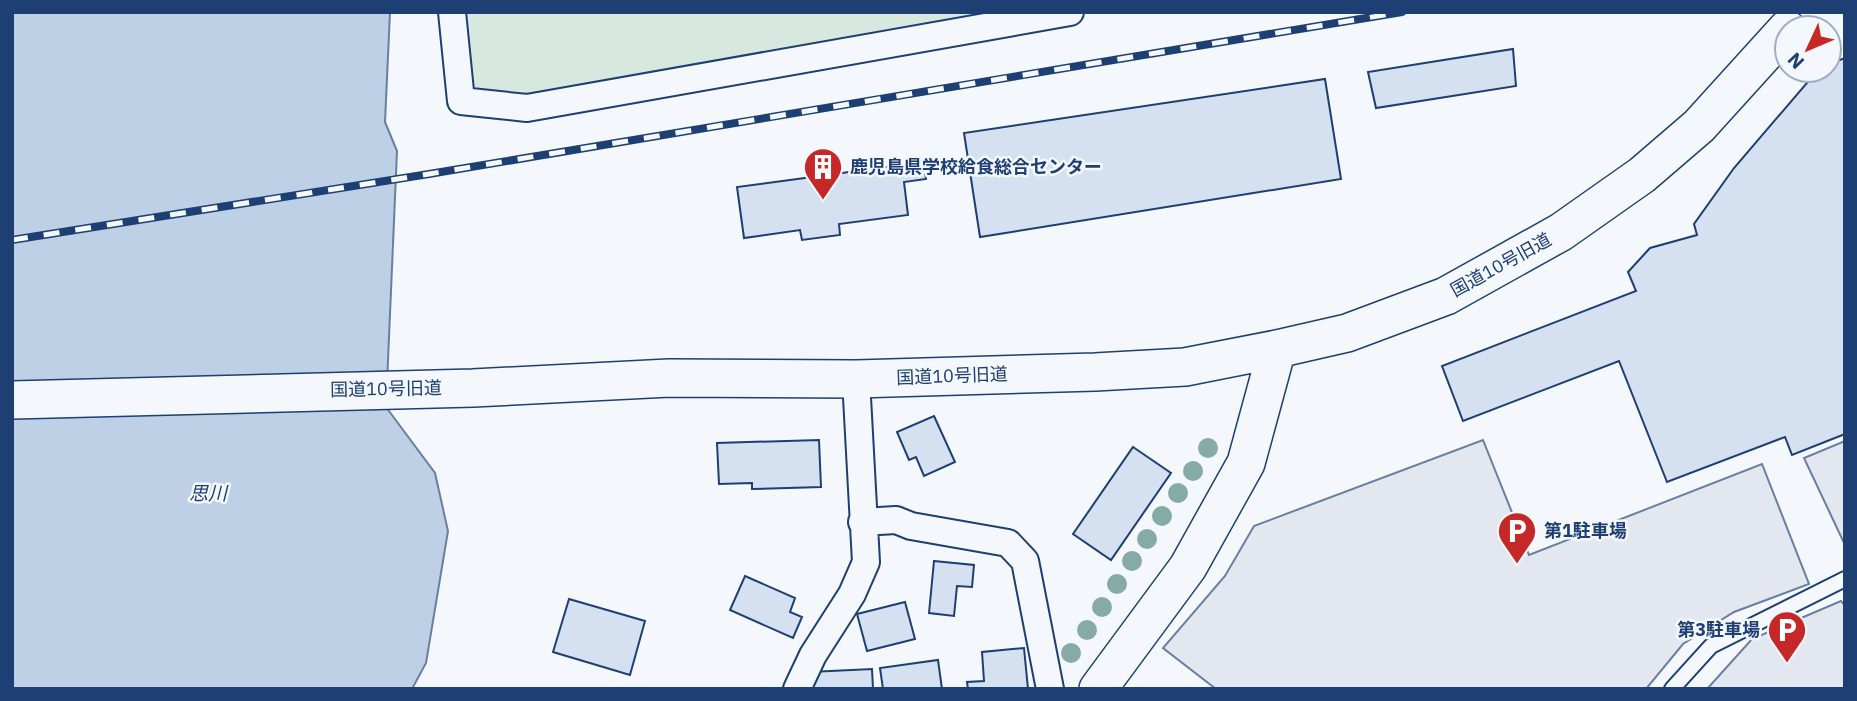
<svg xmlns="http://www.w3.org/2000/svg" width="1857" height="701" viewBox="0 0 1857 701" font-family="'IBM Plex Sans','Noto Sans JP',sans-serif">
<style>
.green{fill:#d7e8df;stroke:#687fa3;stroke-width:2}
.parking{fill:#e3e8f0;stroke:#687fa3;stroke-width:2}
.water{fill:#bed0e5;stroke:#687fa3;stroke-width:2}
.building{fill:#d5e0f0;stroke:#1d3f73;stroke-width:2}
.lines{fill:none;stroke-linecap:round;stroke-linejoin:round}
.lane-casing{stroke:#1d3f73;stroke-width:18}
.street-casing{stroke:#1d3f73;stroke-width:30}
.secondary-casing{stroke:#1d3f73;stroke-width:40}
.lane{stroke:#f4f7fb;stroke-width:14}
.street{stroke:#f4f7fb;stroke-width:26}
.secondary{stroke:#f4f7fb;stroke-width:37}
.rail-casing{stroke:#1d3f73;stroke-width:8}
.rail{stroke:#f4f7fb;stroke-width:5;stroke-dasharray:16;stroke-linecap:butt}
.tree{fill:#86aba6}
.labels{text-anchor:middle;stroke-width:5;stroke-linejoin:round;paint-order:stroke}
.poi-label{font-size:18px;font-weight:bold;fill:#1d3f73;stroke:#f4f7fb;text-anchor:start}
.street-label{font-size:18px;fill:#1d3f73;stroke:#f4f7fb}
.water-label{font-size:19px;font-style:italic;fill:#1d3f73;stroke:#f4f7fb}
</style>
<rect width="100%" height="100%" fill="#f4f7fb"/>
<path class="green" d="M452 12H1069L527 108 461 101Z"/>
<path class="parking" d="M1483 440 1529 555 1762 464 1809 584 1734 612 1683 644 1646 689H1216L1163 648 1225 576 1254 526Z
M1845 441V545L1804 458Z
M1841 601 1845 606V689H1707L1752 639Z"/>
<path class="water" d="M12 12H390L385 122 397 151 386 407 435 473 448 531 426 663 412 689H12Z"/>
<path class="building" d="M1513 49 1516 86 1376 108 1368 72Z
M1845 58V434L1792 455 1785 437 1667 482 1619 361 1463 421 1442 366 1636 291 1628 272 1650 248 1697 235 1694 224 1734 168 1818 70H1829V64Z
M1325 79 1341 179 980 237 964 133Z
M924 162 926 179 904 182 908 215 839 224 840 235 802 240 800 230 744 238 737 187Z
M934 416 955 462 924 476 916 457 909 460 897 432Z
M819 440 821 487 752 489V483L719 484 717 443Z
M1133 447 1171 473 1111 560 1073 534Z
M934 561 974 565 972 587 957 586 954 616 929 613Z
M745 576 795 598 790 612 802 617 793 638 730 610Z
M569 599 645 621 630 675 553 652Z
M905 602 915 639 867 651 857 614Z
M1024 648 1028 689H968L967 682 984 681 982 652Z
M938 660 942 689H883L880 668Z
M872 669 873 689H811L810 672Z"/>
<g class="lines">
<g class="lane-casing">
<path id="lane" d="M1672 689 1711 646 1845 579"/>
</g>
<g class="street-casing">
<path id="street" d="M452 12 461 101 527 108 1070 12
M862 522 896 520 911 526 1008 543 1025 561 1050 689
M797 689 813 655 852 594 866 562 856 379"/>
</g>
<g class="secondary-casing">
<path id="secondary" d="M12 400 473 388 669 378 856 379 1095 372 1185 367 1277 349 1347 333 1446 296 1561 232 1642 175 1699 126 1787 29
M1098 689 1188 567 1246 463 1277 349"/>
</g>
<use href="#lane" class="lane"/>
<use href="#street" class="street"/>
<use href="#secondary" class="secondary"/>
<g class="rail-casing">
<path id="rail" d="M12 240 429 174 1402 12"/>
</g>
<use href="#rail" class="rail"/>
</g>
<g class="tree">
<circle cx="1208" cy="448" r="10"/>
<circle cx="1193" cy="471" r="10"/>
<circle cx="1178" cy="493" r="10"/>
<circle cx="1162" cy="516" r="10"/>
<circle cx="1147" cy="539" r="10"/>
<circle cx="1132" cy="561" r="10"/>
<circle cx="1117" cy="584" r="10"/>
<circle cx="1102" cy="607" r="10"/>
<circle cx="1087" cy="630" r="10"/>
<circle cx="1071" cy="653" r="10"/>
</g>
<defs>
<g id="building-pin" transform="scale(2.0125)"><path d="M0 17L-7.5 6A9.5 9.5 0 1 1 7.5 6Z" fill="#c62828" stroke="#f4f7fb"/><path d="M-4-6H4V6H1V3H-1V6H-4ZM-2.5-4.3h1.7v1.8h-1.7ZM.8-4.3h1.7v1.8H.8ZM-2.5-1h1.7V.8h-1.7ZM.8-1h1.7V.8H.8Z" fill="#fff"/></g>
<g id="parking-pin" transform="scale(2.0125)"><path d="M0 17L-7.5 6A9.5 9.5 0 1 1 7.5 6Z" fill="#c62828" stroke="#f4f7fb"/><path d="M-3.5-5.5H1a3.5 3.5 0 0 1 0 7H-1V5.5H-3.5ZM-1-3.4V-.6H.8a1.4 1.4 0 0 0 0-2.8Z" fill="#fff"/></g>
</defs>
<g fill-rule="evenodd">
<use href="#building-pin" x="823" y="167"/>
<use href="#parking-pin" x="1517" y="531"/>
<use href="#parking-pin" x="1787" y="630"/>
</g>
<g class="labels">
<g class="poi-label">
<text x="850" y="173">鹿児島県学校給食総合センター</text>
<text x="1544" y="537">第1駐車場</text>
<text x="1760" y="636" text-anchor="end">第3駐車場</text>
</g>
<g class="street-label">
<text transform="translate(1501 265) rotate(-29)" y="6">国道10号旧道</text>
<text transform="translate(952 376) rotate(-2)" y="6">国道10号旧道</text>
<text transform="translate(386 389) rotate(-1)" y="6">国道10号旧道</text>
</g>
<g class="water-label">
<text x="208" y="500">思川</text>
</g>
</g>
<rect width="1857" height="701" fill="none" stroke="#1d3f73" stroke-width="28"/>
<g transform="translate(1808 49) rotate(226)"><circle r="33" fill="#f4f7fb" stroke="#9eadc5" stroke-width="2"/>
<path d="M0-5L12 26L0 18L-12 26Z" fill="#c62828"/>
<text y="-10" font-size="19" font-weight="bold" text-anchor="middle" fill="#1d3f73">N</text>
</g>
</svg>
